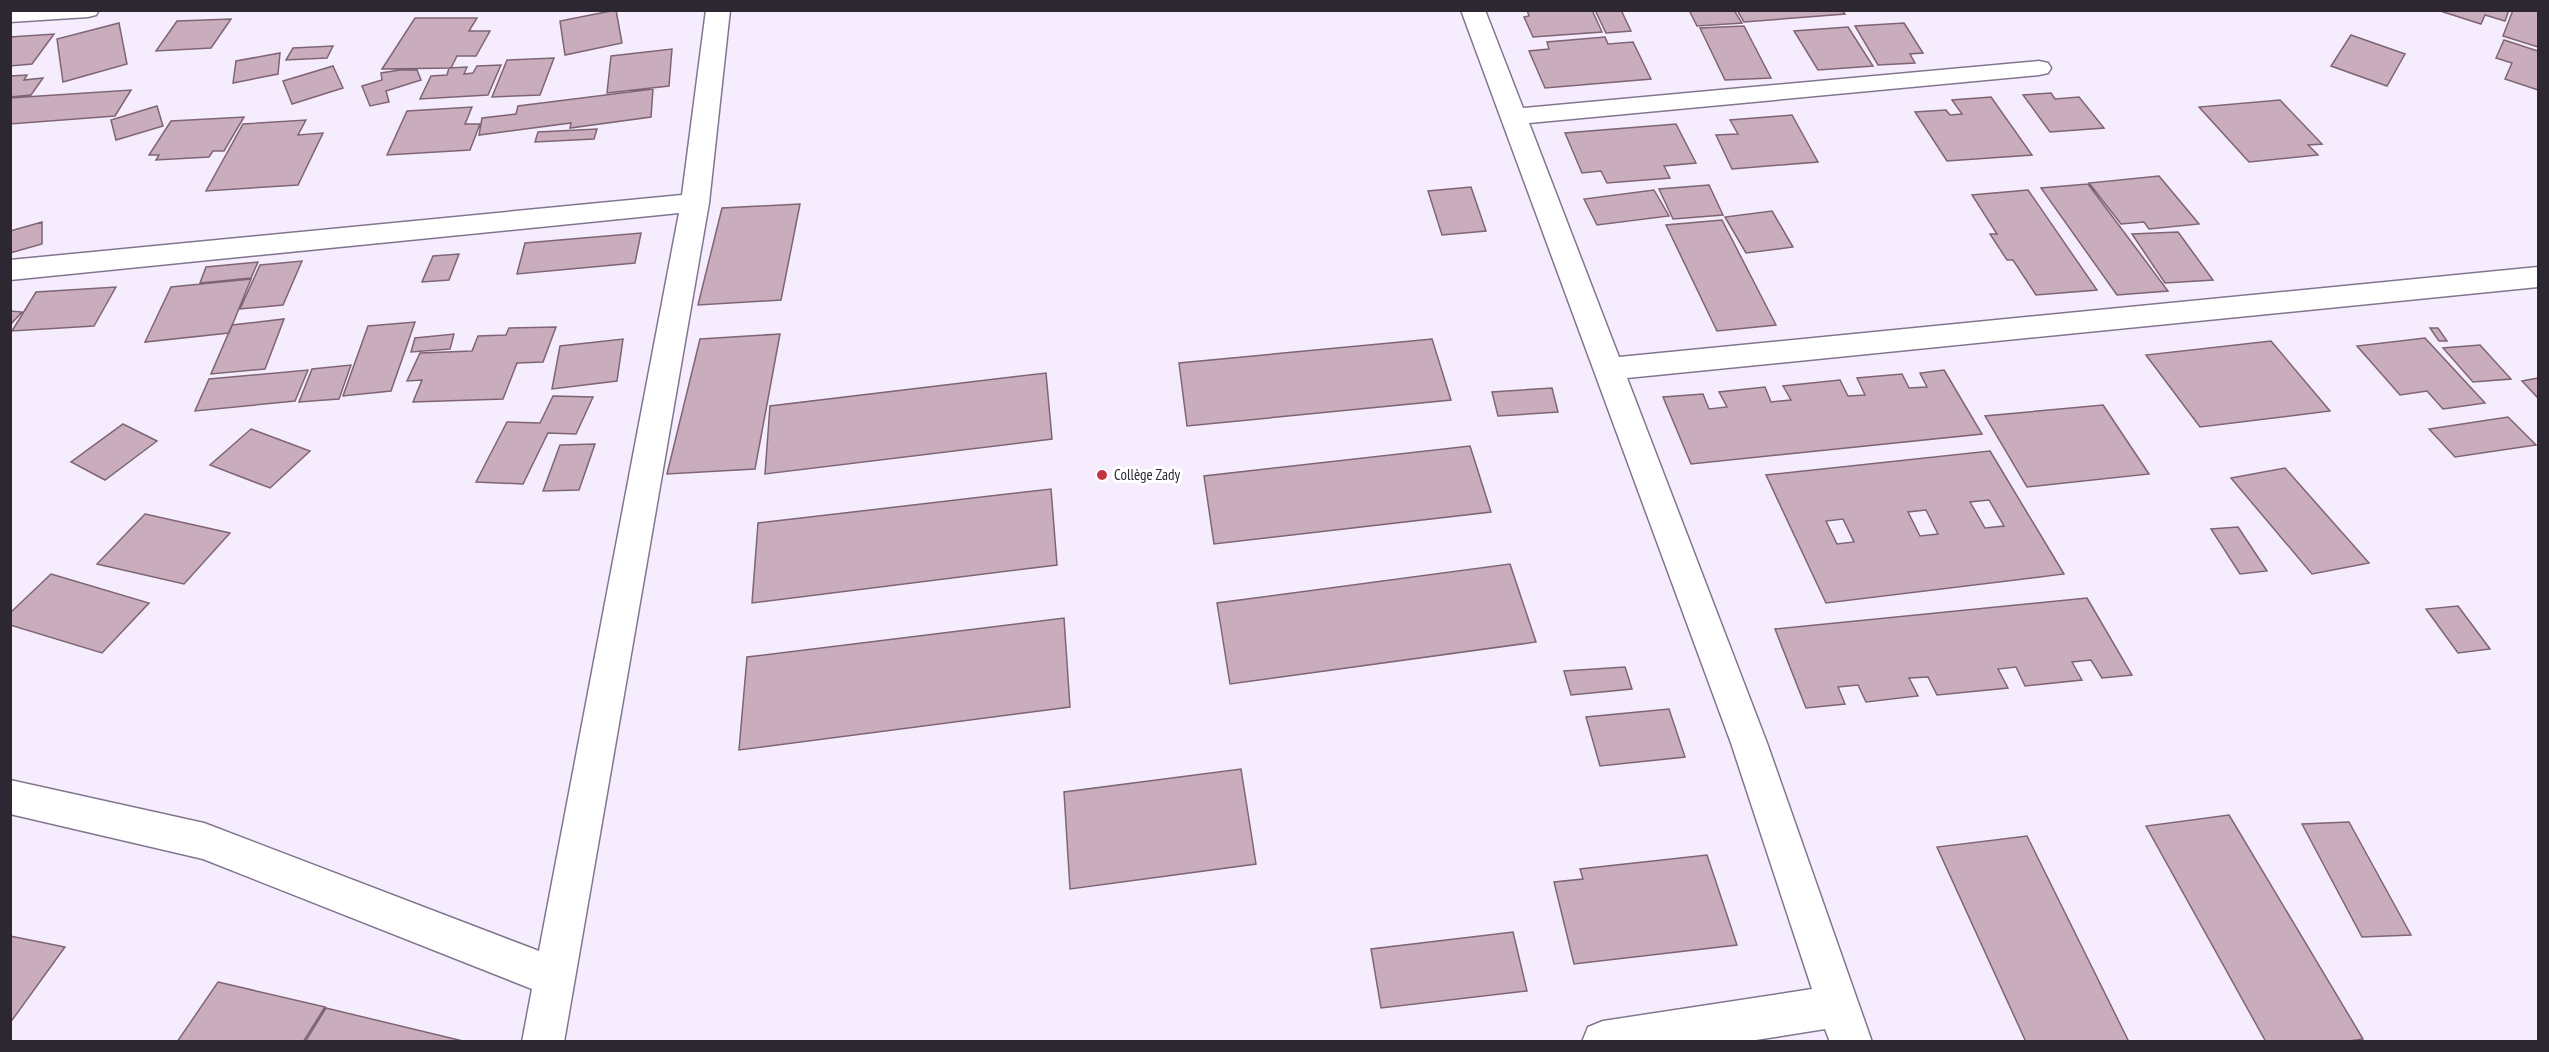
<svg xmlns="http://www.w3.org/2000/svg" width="2549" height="1052" viewBox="0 0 2549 1052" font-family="'PT Sans Narrow',sans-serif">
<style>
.building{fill:#caadbd;stroke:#7f6474;stroke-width:1.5;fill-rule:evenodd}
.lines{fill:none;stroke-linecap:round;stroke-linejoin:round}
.minor-casing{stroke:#82768f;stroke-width:3}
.minor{fill:#fff;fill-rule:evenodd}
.poi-dot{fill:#c43442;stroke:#fff;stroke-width:2}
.labels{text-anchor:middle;stroke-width:6;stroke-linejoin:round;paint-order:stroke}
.poi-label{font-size:15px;fill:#2c2731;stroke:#fff;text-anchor:start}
</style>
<rect width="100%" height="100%" fill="#f5edfe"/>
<path class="building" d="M616 10 622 43 565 55 560 21Z
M1527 10H1592L1602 32 1533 37 1524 17 1529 16Z
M1595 10H1621L1631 31 1606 33Z
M1689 10H1734L1742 23 1697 26Z
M1737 10H1842L1845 14 1744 22Z
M2437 10H2509L2505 21 2485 15 2481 24Z
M2513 10H2538V47L2503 36Z
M415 18H477L469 31H490L476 56H457L451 68 382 69Z
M231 19 211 48 156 51 177 21Z
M119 23 127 64 63 82 57 39Z
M1904 23 1923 53 1910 54 1915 63 1878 65 1855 26Z
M1744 26 1771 78 1725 80 1700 28Z
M1848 27 1873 66 1818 70 1794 31Z
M54 34 32 64 10 66V37Z
M2351 35 2405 54 2387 86 2331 66Z
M1605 37 1608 44 1633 42 1651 79 1545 88 1529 51 1549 49 1547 42Z
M2504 40 2538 51V90L2505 79 2512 63 2496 58Z
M333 46 327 58 286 60 293 48Z
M672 49 669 86 607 93 611 56Z
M280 53 278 74 233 83 236 61Z
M554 58 540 95 492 97 507 60Z
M501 65 488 95 420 99 431 76 447 75 449 68 467 67 464 74 473 73 477 66Z
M333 66 343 88 292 104 283 81Z
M400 70H417L421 80 386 91 389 102 370 106 362 86 382 80 381 73Z
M27 75 24 80 43 78 31 95 10 97V76Z
M653 89 651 117 570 128 571 123 479 135 482 118 516 114 518 106Z
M131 90 115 116 10 124V98Z
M2051 93 2055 99 2079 97 2104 128 2050 132 2023 95Z
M1991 97 2032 155 1947 161 1915 112 1946 110 1950 115 1962 114 1952 100Z
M2280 100 2322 144 2308 145 2318 155 2249 162 2199 107Z
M157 106 163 126 116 140 111 120Z
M472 107 465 124H480L470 150 387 155 407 111Z
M1792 115 1818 162 1732 169 1716 135 1738 134 1730 120Z
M244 117 224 151H213L209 157 156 160 159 155H149L171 121Z
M306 120 298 135 323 133 298 185 206 191 243 124Z
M1676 124 1696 163 1664 166 1670 178 1607 183 1601 171 1582 173 1565 133Z
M597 129 594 139 535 142 538 132Z
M2159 176 2199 224 2149 229 2144 222 2121 224 2089 183Z
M2088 184 2168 291 2117 295 2041 188Z
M1709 185 1723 215 1673 219 1659 189Z
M1471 187 1486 231 1442 235 1428 191Z
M1654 190 1669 216 1597 225 1584 199Z
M2028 190 2097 290 2036 295 2013 260H2007L1990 234H1997L1972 195Z
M800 204 781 300 698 305 722 208Z
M1772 211 1793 247 1746 253 1725 217Z
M1722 220 1776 325 1717 331 1666 225Z
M42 222V244L10 253V231Z
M2178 232 2213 280 2165 283 2132 234Z
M641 233 635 263 517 274 525 243Z
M459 254 449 280 422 282 433 256Z
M302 261 283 305 240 309 260 265Z
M258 262 251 278 200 283 206 267Z
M251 279 229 333 145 342 171 287Z
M116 287 94 326 12 331 36 292Z
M10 311 22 312 10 325Z
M284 319 265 369 211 374 232 325Z
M415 322 391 391 343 396 368 326Z
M556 327 543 362 517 363 503 399 413 402 422 380 407 381 420 353 472 351 478 336 506 335 509 328Z
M2430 328H2438L2447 341H2439Z
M454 334 450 349 411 352 415 338Z
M780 334 755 469 667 474 700 339Z
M2425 338 2485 403 2443 409 2427 391 2400 395 2357 346Z
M623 339 617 381 552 389 560 346Z
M1432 339 1451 400 1187 426 1179 363Z
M2271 341 2330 411 2200 427 2146 355Z
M2480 345 2511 379 2473 382 2443 348Z
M351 365 339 399 299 402 312 369Z
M308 370 295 401 195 411 209 379Z
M1944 370 1982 434 1691 464 1663 397 1703 394 1709 409 1727 407 1719 392 1765 387 1771 402 1791 400 1783 386 1840 380 1848 396 1865 395 1857 378 1902 374 1909 388 1927 387 1920 373Z
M1046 373 1052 439 765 474 770 406Z
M2538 378V398L2522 381Z
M1552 388 1558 412 1498 416 1492 392Z
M553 396 593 397 576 434 548 433 523 484 476 482 507 422 540 423Z
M2103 405 2149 474 2027 487 1985 416Z
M2508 417 2536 445 2455 457 2429 429Z
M123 424 157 441 105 480 71 462Z
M251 429 310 451 270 488 210 465Z
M595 444 579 490 543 491 560 445Z
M1470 446 1491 512 1214 544 1204 476Z
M1990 451 2064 574 1826 603 1766 475ZM1989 500 2004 526 1985 528 1970 502ZM1926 510 1938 534 1920 536 1908 512ZM1843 519 1854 542 1837 544 1826 521Z
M2285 468 2369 563 2312 574 2231 478Z
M1051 489 1057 565 752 603 758 523Z
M145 514 230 533 184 584 97 564Z
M2238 527 2267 571 2240 574 2211 529Z
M1510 564 1536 642 1230 684 1217 603Z
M51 574 149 603 102 653 10 625V613Z
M2087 598 2132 675 2102 678 2091 660 2072 662 2082 680 2025 686 2016 667 1998 669 2008 688 1937 695 1928 677 1909 678 1918 696 1866 702 1858 685 1838 687 1845 704 1806 708 1775 629Z
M2458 606 2490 649 2458 653 2426 609Z
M1064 618 1070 707 739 750 747 657Z
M1625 667 1632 689 1571 695 1564 671Z
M1669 709 1685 757 1600 766 1586 717Z
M1241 769 1256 864 1070 889 1064 792Z
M2229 815 2363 1039 2343 1042H2266L2146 826Z
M2349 822 2411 935 2362 937 2302 824Z
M2027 836 2129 1042H2026L1937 847Z
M1707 855 1737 945 1574 964 1554 882 1583 879 1580 869Z
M1513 932 1527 991 1381 1008 1371 949Z
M10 936 65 947 10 1023Z
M218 982 325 1007 303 1042H177Z
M326 1008 467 1042H305Z"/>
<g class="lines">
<g class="minor-casing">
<path id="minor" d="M10 10H99L96 15 88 17 10 22Z
M706 10H730L709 203 564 1042H522L532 989 203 859 10 814V780L204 823 539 951 679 213 10 280V260L682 195Z
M1461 10H1485L1523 108 2039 61 2048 63 2051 68 2048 73 2039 75 1529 123 1619 357 2538 267V287L1627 378 1767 743 1872 1042H1830L1825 1029 1743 1042H1582L1588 1027 1603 1021 1812 989 1731 743Z"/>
</g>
<use href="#minor" class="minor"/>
</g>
<circle class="poi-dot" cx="1102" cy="475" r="6"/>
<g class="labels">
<g class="poi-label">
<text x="1114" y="480">Collège Zady</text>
</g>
</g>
<rect width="2549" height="1052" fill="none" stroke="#2c2731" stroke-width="24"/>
</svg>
